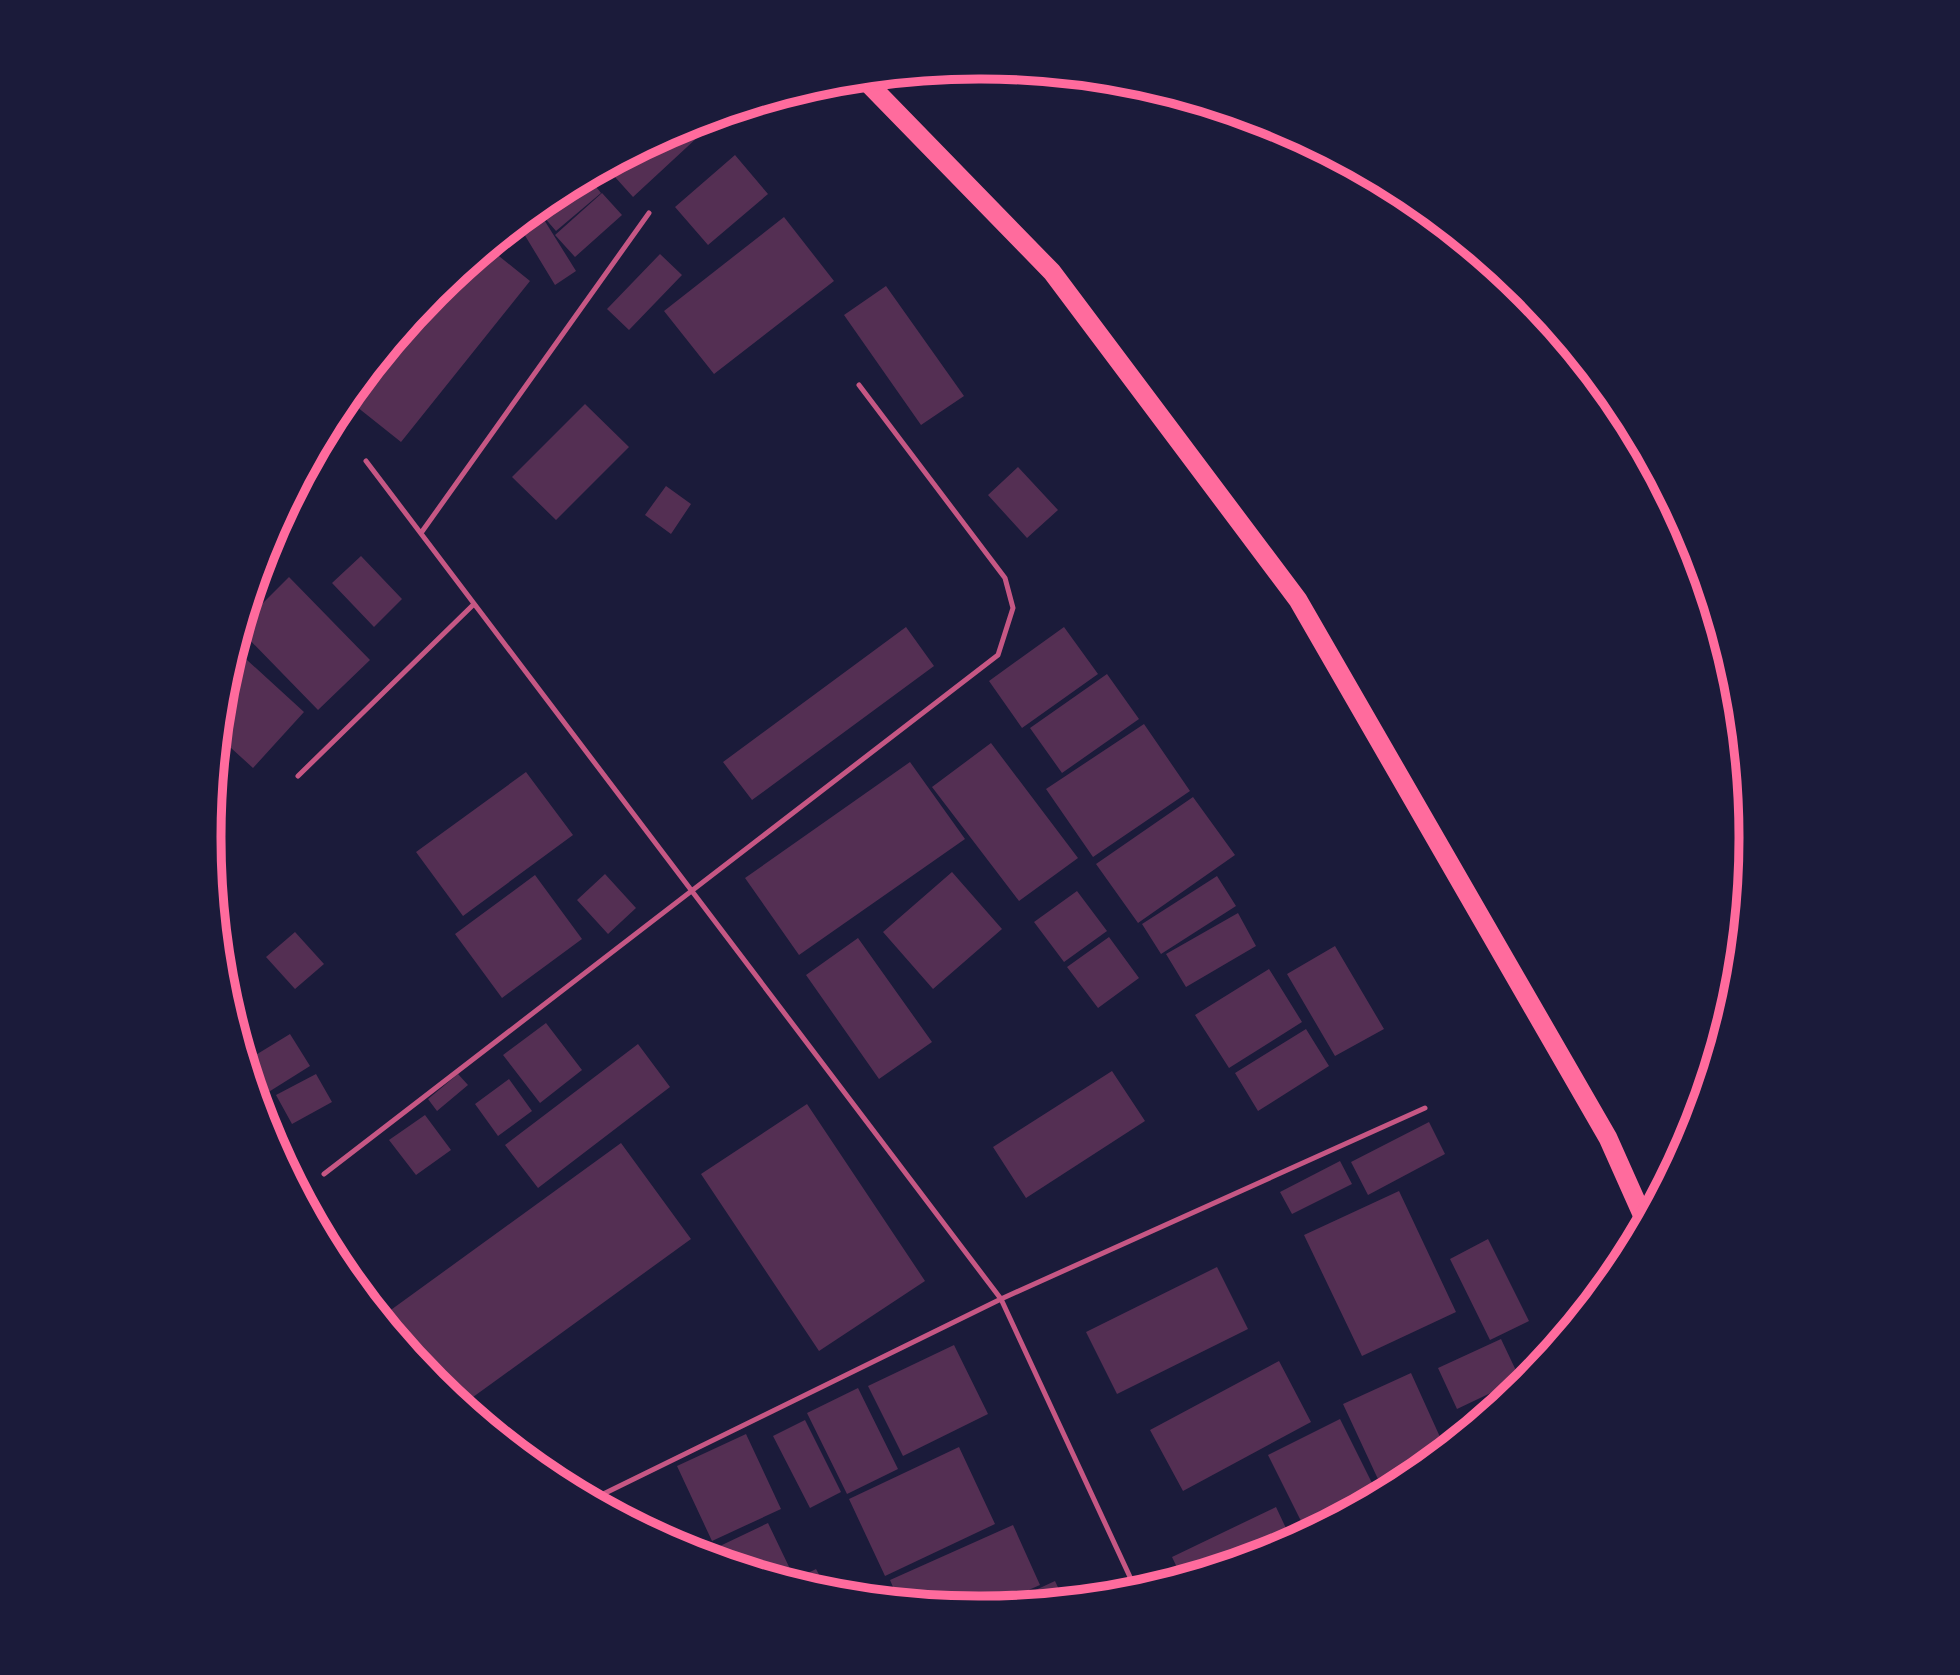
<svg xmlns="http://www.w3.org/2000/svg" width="1960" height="1675" viewBox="0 0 1960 1675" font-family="'Playfair Display',serif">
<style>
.building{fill:#542f53}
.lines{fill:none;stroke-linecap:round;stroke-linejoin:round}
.service{stroke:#c65784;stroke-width:5}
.trunk{stroke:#ff6b9d;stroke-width:19}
.rim{fill:none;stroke:#ff6b9d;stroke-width:9}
</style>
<rect width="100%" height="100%" fill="#1b1b3a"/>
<path class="building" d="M689 124 700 135 633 197 606 167Z
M735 155 768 194 708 245 675 207Z
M589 178 601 193 556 231 543 216Z
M602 193 622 215 575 257 555 235Z
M538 210 576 271 555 285 518 224Z
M784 217 834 281 714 374 664 311Z
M489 248 530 281 401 442 347 399 435 292Z
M660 254 682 275 629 330 607 309Z
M886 286 964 396 921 425 844 315Z
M585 404 629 447 556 520 512 477Z
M1018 467 1058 510 1027 538 988 495Z
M666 486 691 504 671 534 645 515Z
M361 556 402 599 374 627 332 583Z
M289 577 370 660 318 710 241 631 244 622Z
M906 627 934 666 752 800 723 762Z
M1064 627 1098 674 1022 728 989 681Z
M235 649 304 712 253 768 219 737 224 687Z
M1107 674 1139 719 1062 773 1030 728Z
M1144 724 1190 791 1093 857 1046 789Z
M991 743 1078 858 1019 901 932 787Z
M910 762 965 839 799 955 745 878Z
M526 772 573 835 463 916 416 852Z
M1193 797 1235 855 1138 923 1096 864Z
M952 872 1002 929 933 989 883 932Z
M605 874 636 908 608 934 577 900Z
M535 875 582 939 502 998 455 934Z
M1217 876 1236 906 1161 954 1142 924Z
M1077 891 1107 931 1064 962 1034 922Z
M1238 913 1256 946 1186 987 1166 954Z
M295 932 324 964 295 989 266 957Z
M1109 937 1139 978 1098 1008 1067 967Z
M858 938 932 1042 879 1079 806 975Z
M1335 946 1384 1029 1335 1056 1287 974Z
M1269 969 1302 1022 1229 1068 1195 1015Z
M546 1023 582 1070 540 1103 503 1055Z
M1306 1029 1329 1066 1258 1111 1235 1073Z
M290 1034 310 1066 259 1098 246 1061Z
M638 1044 670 1087 538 1188 505 1145Z
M1112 1071 1145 1121 1026 1198 993 1147Z
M316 1074 332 1102 292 1124 276 1095Z
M458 1074 468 1085 437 1111 428 1099Z
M509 1079 532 1111 498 1136 475 1104Z
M807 1104 925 1281 819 1351 701 1174Z
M425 1115 451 1150 416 1175 389 1140Z
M1429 1122 1445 1154 1368 1195 1351 1162Z
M621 1143 691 1239 462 1405 446 1392 388 1312Z
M1340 1161 1352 1184 1292 1214 1280 1192Z
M1399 1191 1456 1312 1362 1356 1304 1235Z
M1488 1239 1529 1321 1490 1340 1450 1259Z
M1217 1267 1248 1329 1117 1394 1086 1332Z
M1501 1339 1520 1379 1457 1409 1438 1368Z
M954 1345 988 1414 903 1456 868 1386Z
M1279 1361 1311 1422 1183 1491 1150 1430Z
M1411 1373 1445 1448 1408 1479 1384 1492 1343 1404Z
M858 1388 898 1469 847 1494 807 1413Z
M1340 1419 1378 1495 1307 1533 1268 1455Z
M805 1420 841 1492 810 1508 773 1436Z
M746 1434 781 1509 712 1541 677 1466Z
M959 1447 995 1524 885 1576 849 1499Z
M1276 1507 1292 1541 1275 1550 1182 1578 1172 1557Z
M768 1523 792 1573 780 1579 701 1555Z
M1013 1525 1040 1585 988 1608 899 1601 890 1580Z
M816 1569 829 1593 790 1582Z
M1055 1581 1064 1600 1001 1606Z"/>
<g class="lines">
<path class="service" d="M366 461 1001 1299 1137 1592
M421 533 649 213
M298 776 474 604
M324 1174 998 655 1013 608 1005 578 859 385
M591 1500 1001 1299 1425 1108"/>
<path class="trunk" d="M863 78 1052 272 1298 600 1608 1138 1645 1221"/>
</g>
<path d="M0 0H1960V1675H0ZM979 79H981A758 758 0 0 1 1739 837V838A758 758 0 0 1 981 1596H979A758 758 0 0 1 221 838V837A758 758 0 0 1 979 79Z" fill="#1b1b3a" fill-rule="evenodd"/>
<path class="rim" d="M979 79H981A758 758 0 0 1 1739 837V838A758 758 0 0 1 981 1596H979A758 758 0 0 1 221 838V837A758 758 0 0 1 979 79Z"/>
</svg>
